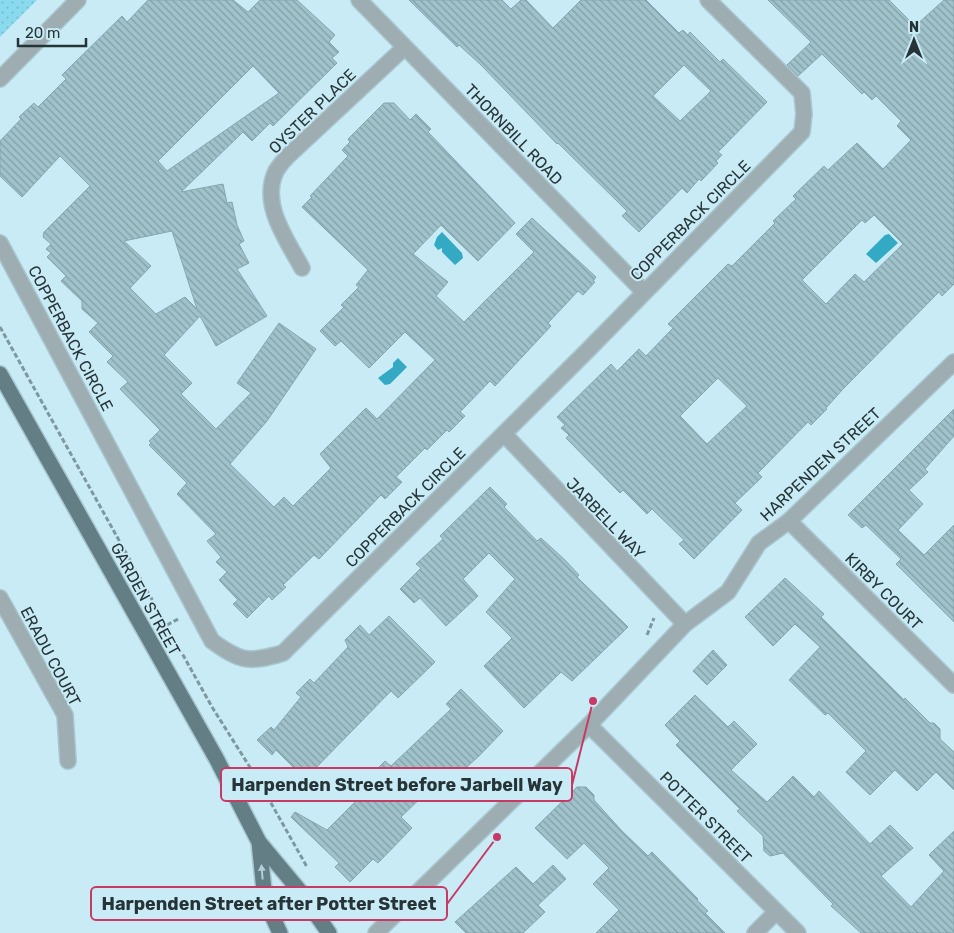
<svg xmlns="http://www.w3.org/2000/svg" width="954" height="933" viewBox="0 0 954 933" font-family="Rubik,sans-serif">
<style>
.grass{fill:url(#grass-dots)}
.water{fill:#33a9c3}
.building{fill:url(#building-back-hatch);stroke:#84a6af;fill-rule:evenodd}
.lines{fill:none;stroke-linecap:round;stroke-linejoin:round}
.minor-casing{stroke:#a8c6cf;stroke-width:18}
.tertiary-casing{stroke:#a8c6cf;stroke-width:18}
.primary-casing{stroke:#a8c6cf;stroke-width:18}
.path{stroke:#7e989f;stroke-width:3;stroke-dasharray:5 2.5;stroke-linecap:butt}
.minor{stroke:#9eadb1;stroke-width:15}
.tertiary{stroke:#9eadb1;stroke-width:15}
.primary{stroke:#637e85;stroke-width:15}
.oneway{fill:#afd0d9}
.labels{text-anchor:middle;stroke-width:4;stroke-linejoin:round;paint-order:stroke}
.street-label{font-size:16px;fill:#263438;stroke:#c8ebf5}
.leader{fill:none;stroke:#c73a66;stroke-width:2}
.callout-dot{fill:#c73a66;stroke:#c8ebf5;stroke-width:2}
.callout{fill:#c8ebf5;stroke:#c73a66;stroke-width:2}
.callout-label{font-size:18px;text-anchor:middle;font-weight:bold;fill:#263438}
</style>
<defs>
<pattern id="grass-dots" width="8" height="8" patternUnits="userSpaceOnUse" patternTransform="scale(1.25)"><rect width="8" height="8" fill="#89daee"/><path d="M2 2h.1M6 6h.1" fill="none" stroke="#76bccd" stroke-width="1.8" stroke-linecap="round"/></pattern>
<pattern id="building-back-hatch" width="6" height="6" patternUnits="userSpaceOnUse" patternTransform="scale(1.25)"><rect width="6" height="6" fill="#a0c2cb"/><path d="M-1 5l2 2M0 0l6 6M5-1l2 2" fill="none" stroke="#829ea6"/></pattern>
</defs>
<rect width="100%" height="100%" fill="#c8ebf5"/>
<path class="grass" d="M0 0H37L0 37Z"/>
<path class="water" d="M442 232 462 253 463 258 455 265 442 252V248L438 250 434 245 437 237Z
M889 234 898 243 876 263 866 254 885 235Z
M398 358 407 367 390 384 385 385 378 378 393 367V363Z"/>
<path class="building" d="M148 0H233L248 12 260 0H297L335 35 329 42 339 52 332 58 337 63 273 126 270 123 252 141 243 132 181 192 223 184 227 203 232 202 237 225 244 241 239 244 249 263 237 269 267 316 216 346 200 316 164 355 192 383 181 394 216 429 251 393 237 383 279 323 316 349 267 421 230 464 274 507 284 497 293 506 331 468 320 454 366 408 377 419 435 360 405 332 369 368 341 341 335 346 320 331 344 307 341 305 359 287 356 285 368 270 302 207 312 197 310 196 348 156 342 150 350 142 348 139 384 103H394L410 120 416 114 431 129 428 132 515 223 478 261 441 225 413 254 448 282 436 296 464 322 534 252 516 234 532 218 596 277 593 281 595 282 583 295 578 291 548 323 551 326 495 386 490 381 460 412 465 416 449 432 447 430 427 450 425 448 396 477 402 482 385 499 381 495 319 559 314 555 283 585 286 587 272 600 269 596 247 618 233 604 238 600 219 580 227 572 216 562 221 557 207 541 216 534 177 494 187 483 149 445 151 443 149 441 160 430 120 389 128 382 107 362 113 356 89 332 98 323 82 309V301L61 281 66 276 47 257 51 253 46 249 51 244 43 237 44 232 90 186 60 156 22 197 0 176V141L21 119 19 117 34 103 38 107 66 79 62 75 122 16 127 22ZM253 66 279 93 167 171 158 161ZM172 231 197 309 185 297 156 314 130 288 151 266 124 241Z
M409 0H502L511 9 521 0H526L553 28 581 0H646L679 33 683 30 688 35 690 32 720 62 723 59 767 102 718 152 722 155 716 161 718 163 701 181 699 179 687 193 682 188 639 232 622 216 627 211 558 143 557 144 481 65 459 45 457 47ZM684 65 711 91 680 121 653 96Z
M768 0H889L915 26 944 0H954V284L942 296 939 292 843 389 826 408 827 409 811 425 808 422 758 473 762 477 735 503 742 510 694 559 679 544 684 540 652 509 647 514 623 490 620 493 566 438 569 435 561 428 565 425 557 417 611 364 617 371 639 349 646 356 673 328 668 324 728 264 732 266 775 223 773 221 796 199 793 196 824 166 828 170 857 143 883 169 911 140 897 126 901 121 876 96 872 100 864 92 862 94 822 54 798 76 787 65 811 42ZM874 215 903 244 864 282 855 274 826 304 802 280 862 220 865 223ZM718 378 747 406 707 444 680 416Z
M954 409V436L925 469 928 472 909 490 923 504 898 530 924 555 954 525V622L896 564 901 559 866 525 862 528 848 515Z
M490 487 507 504 504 507 537 541 541 538 565 560 579 575 577 577 628 627 572 681 561 672 524 708 484 666 512 638 486 612 515 579 489 553 463 579 478 596 446 626 420 598 414 603 400 589 421 568 416 564 443 539 440 536Z
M785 578 824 614 821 617 904 700 905 698 930 723H934L940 729V739L954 752V790L936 772 917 791 895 770 870 795 846 772 866 751 828 713 825 715 789 680 820 647 795 624 773 646 745 617Z
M389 616 435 662 398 698 391 691 305 779 276 750 272 755 257 740 271 727 274 730 301 697 296 693 310 679 314 683 348 647 345 640 360 625 369 635Z
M713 650 727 665 707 685 693 671Z
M461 689 503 731 479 756 449 783 450 785 436 799 428 791 401 817 412 828 378 863 373 859 350 882 335 867 339 863 291 817 295 812 327 830 361 796 356 790 385 761 391 766 451 709 446 704Z
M695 695 728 727 734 721 757 744 731 770 767 802 793 776 814 797 819 791 870 844 890 825 913 848 881 876 911 907 944 871 929 855 954 831V933H861L831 906 833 904 783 853 770 856 764 851 763 836 737 811 740 809 676 745 680 741 665 725Z
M577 787H586L594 795V800L621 830 648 856 652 852 698 899 697 900 708 911 705 913 725 933H596L619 910 593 884 609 868 584 843 567 859 535 828Z
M553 865 566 879 538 905 545 912 523 933H466L455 922 516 867 533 884Z"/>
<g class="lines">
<g class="minor-casing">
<path id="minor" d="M359 0 644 292
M0 79 78 0
M0 243 212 641C241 662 249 663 283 653L586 352 802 132 804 114 802 93 708 0
M302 268C287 240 260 204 276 171 279 166 284 160 288 156L405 47
M504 434 685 624
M789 521 954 685
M0 598 65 715 68 761
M589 725 798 933
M755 933 776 912"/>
</g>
<g class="tertiary-casing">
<path id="tertiary" d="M376 933 589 725 685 624 728 592 759 543 789 521 954 362"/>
</g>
<g class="primary-casing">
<path id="primary" d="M0 374 216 758 259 842 299 890 329 933
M259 842 265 900 280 933"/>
</g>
<path class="path" d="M0 327 212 707 258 780 307 867
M167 625 180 618
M647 635 654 618
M325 892 336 901 347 898 361 899"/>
<use href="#minor" class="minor"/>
<use href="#tertiary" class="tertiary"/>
<use href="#primary" class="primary"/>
</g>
<defs><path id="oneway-solid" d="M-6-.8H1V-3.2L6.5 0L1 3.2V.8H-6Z" transform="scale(1.25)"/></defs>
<use class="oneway" href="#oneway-solid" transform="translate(262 872) rotate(-95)"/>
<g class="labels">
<g class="street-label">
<text transform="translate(312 111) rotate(-44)" y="6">OYSTER PLACE</text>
<text transform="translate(514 134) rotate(46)" y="6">THORNBILL ROAD</text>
<text transform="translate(690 220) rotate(-45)" y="6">COPPERBACK CIRCLE</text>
<text transform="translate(71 338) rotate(62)" y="6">COPPERBACK CIRCLE</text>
<text transform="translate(820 464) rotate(-43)" y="6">HARPENDEN STREET</text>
<text transform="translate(405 507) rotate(-45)" y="6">COPPERBACK CIRCLE</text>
<text transform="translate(606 518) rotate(46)" y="6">JARBELL WAY</text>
<text transform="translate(884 591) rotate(45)" y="6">KIRBY COURT</text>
<text transform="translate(146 599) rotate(61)" y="6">GARDEN STREET</text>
<text transform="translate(51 656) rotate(62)" y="6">ERADU COURT</text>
<text transform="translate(706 817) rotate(45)" y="6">POTTER STREET</text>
</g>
</g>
<path class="leader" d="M593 701L572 785M497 837L447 904"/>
<g class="callout-dot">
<circle cx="593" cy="701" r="5"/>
<circle cx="497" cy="837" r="5"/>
</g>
<g class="callout">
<rect x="221" y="768" width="351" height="33" rx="5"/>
<rect x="91" y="887" width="356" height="33" rx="5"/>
</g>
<g class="callout-label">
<text x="397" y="791">Harpenden Street before Jarbell Way</text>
<text x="269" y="910">Harpenden Street after Potter Street</text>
</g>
<g transform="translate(914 40)" stroke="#c8ebf5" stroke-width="4" paint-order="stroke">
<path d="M0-4L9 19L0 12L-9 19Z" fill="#263438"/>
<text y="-8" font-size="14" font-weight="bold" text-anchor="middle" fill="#263438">N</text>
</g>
<path d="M18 38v8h68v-8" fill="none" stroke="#263438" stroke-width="2.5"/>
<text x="25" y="38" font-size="15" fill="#263438" stroke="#c8ebf5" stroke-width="4" paint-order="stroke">20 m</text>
</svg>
